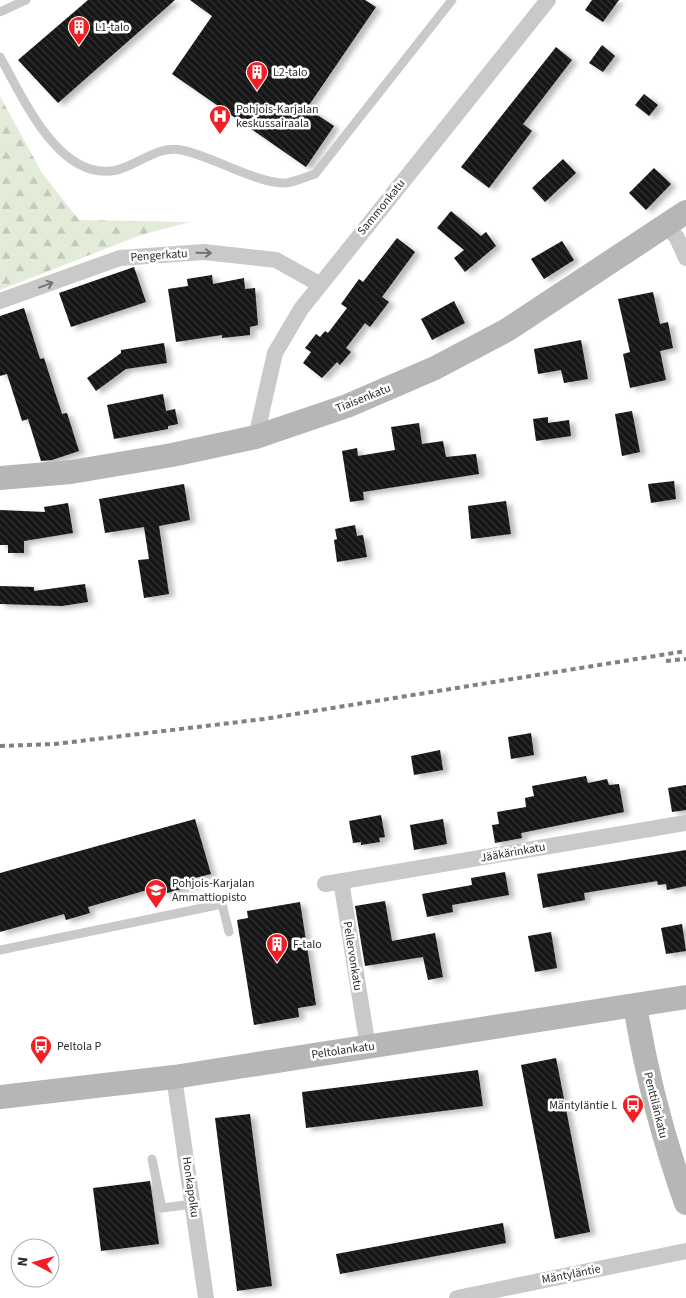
<svg xmlns="http://www.w3.org/2000/svg" width="686" height="1298" viewBox="0 0 686 1298" font-family="'Source Sans 3',sans-serif">
<style>
.forest{fill:url(#forest-firs)}
.building{fill:url(#building-back-hatch);filter:url(#shadow)}
.lines{fill:none;stroke-linecap:round;stroke-linejoin:round}
.lane{stroke:#c9c9c9;stroke-width:9}
.street{stroke:#c9c9c9;stroke-width:16}
.secondary{stroke:#b6b6b6;stroke-width:24}
.rail{stroke:#818181;stroke-width:4;stroke-dasharray:5 4;stroke-linecap:butt}
.oneway{stroke:#737373}
.labels{text-anchor:middle;stroke-width:5;stroke-linejoin:round;paint-order:stroke}
.poi-label{font-size:12px;fill:#2c2c2c;stroke:#fff;text-anchor:start}
.street-label{font-size:12px;fill:#2c2c2c;stroke:#fff}
</style>
<defs>
<pattern id="forest-firs" width="22" height="20" patternUnits="userSpaceOnUse" patternTransform="scale(1.25)"><rect width="22" height="20" fill="#e2ecd8"/><path d="M5 1l3.5 6h-7zM16 11l3.5 6h-7z" fill="#c2cbba"/></pattern>
<pattern id="building-back-hatch" width="6" height="6" patternUnits="userSpaceOnUse" patternTransform="scale(1.25)"><rect width="6" height="6" fill="#131313"/><path d="M-1 5l2 2M0 0l6 6M5-1l2 2" fill="none" stroke="#363636"/></pattern>
<filter id="shadow"><feDropShadow dx="5.5" dy="3" stdDeviation="2.5" flood-color="#0004"/></filter>
</defs>
<rect width="100%" height="100%" fill="#fff"/>
<path class="forest" d="M0 96 42 173 79 220 190 222 141 235 0 290Z"/>
<path class="building" d="M88 0H175L58 103 18 60Z
M190 0H365L376 7 307 108 334 126 306 167 172 74 212 16Z
M592 0H619L603 22 585 10Z
M602 45 615 56 603 72 589 63Z
M556 47 572 60 523 124 532 131 489 188 461 167Z
M644 94 658 105 649 116 635 105Z
M563 159 576 173 545 202 532 188Z
M654 168 671 184 646 210 629 193Z
M451 211 481 236 486 232 496 246 465 272 454 258 464 250 437 228Z
M397 238 415 252 382 297 389 302 370 327 365 323 346 348 351 352 340 365 337 362 322 378 303 363 311 352 305 348 316 334 320 337 325 331 328 333 347 308 341 304 359 279 363 282Z
M562 241 574 260 544 279 531 259Z
M134 267 146 302 71 327 59 293Z
M212 275 213 284 244 278 245 289 255 288 258 325 250 327V335L222 338V335L176 342 168 289 188 286 187 279Z
M653 292 660 324 668 322 673 348 660 351 666 380 630 388 623 354 630 352 618 299Z
M454 301 465 323 432 340 421 319Z
M24 308 40 359 44 358 62 414 67 413 79 451 52 460 41 461 28 419 22 421 7 374 0 376V316Z
M581 340 588 379 564 383 561 370 538 374 534 349Z
M164 343 167 363 126 369 96 391 87 378 121 353V350Z
M163 394 166 411 175 409 178 424 168 426V429L114 439 107 405Z
M632 411 640 452 622 456 615 414Z
M548 417V423L569 420 571 436 536 441 533 419Z
M419 423 422 444 443 441 446 457 476 454 479 474 363 492 364 500 350 502 342 451 357 448 358 456 395 450 391 427Z
M674 481 676 499 651 503 648 484Z
M184 484 190 520 159 526 169 594 144 598 138 560 149 559 144 527 105 533 99 499Z
M506 501 511 534 471 539 468 506Z
M68 503 73 533 24 541V553H8V545H0V510L45 512 44 507Z
M355 525 357 536 363 535 367 557 337 562 334 540 337 539 335 529Z
M85 584 88 602 62 606 0 604V586L34 587V591Z
M531 733 534 755 511 759 508 737Z
M440 750 443 770 414 775 411 756Z
M586 776 588 783 607 779 609 785 619 784 624 812 521 833 522 838 495 843 492 825 499 824 497 812 526 807 525 798 534 796 532 786Z
M686 785V810L672 812 668 788Z
M381 815 385 837 379 838 380 842 361 845V842L353 843 349 821Z
M195 819 211 874 195 878 197 885 163 894 161 886 88 907 90 913 66 920 64 914 0 932V873Z
M443 819 447 844 414 850 410 825Z
M686 850V886L667 890 666 884 658 885 657 881 584 893 585 900 543 908 537 874Z
M505 872 509 895 452 905 453 912 427 917 422 894 472 885 471 878Z
M385 901 392 941 435 933 443 977 428 980 423 957 365 966 355 906Z
M300 902 316 1005 298 1008 299 1017 254 1025 237 920 248 918 247 911Z
M682 924 686 951 666 954 661 928Z
M551 932 557 968 535 972 528 936Z
M556 1058 590 1232 555 1239 521 1065Z
M478 1070 483 1106 306 1128 302 1092Z
M250 1114 272 1286 237 1291 215 1118Z
M150 1181 159 1244 101 1251 93 1188Z
M503 1223 506 1243 340 1274 336 1254Z"/>
<g class="lines">
<path class="lane" d="M0 12 26 0
M0 57C23 97 59 183 117 170 138 165 158 145 181 150 210 155 260 185 286 183 295 182 306 177 315 174L452 0
M0 950 222 904 229 932
M152 1159 162 1208 193 1204"/>
<path class="street" d="M667 225 677 238 686 258
M0 301 120 258 204 252 276 260 319 284
M256 437 275 353 301 309 548 0
M341 881 368 1047
M325 884 686 823
M174 1077 206 1298
M457 1298 686 1251"/>
<path class="secondary" d="M0 478 71 472 172 455 256 437 347 406 435 368 507 330 686 212
M635 1005C646 1073 663 1138 686 1203
M0 1097 174 1077 686 997"/>
<path class="rail" d="M666 661 686 659
M0 746 55 744 264 719 686 651"/>
</g>
<defs><path id="oneway-shaft" d="M-6 0H5M1.5-3L5.5 0L1.5 3" fill="none" stroke-width="1.6" stroke-linecap="round" stroke-linejoin="round" transform="scale(1.25)"/></defs>
<g class="oneway">
<use href="#oneway-shaft" transform="translate(204 253) rotate(1)"/>
<use href="#oneway-shaft" transform="translate(46 285) rotate(-20)"/>
</g>
<defs>
<g id="building-pin" transform="scale(1.125)"><path d="M0 17L-7.5 6A9.5 9.5 0 1 1 7.5 6Z" fill="#f31e25" stroke="#fff"/><path d="M-4-6H4V6H1V3H-1V6H-4ZM-2.5-4.3h1.7v1.8h-1.7ZM.8-4.3h1.7v1.8H.8ZM-2.5-1h1.7V.8h-1.7ZM.8-1h1.7V.8H.8Z" fill="#fff"/></g>
<g id="hospital-pin" transform="scale(1.125)"><path d="M0 17L-7.5 6A9.5 9.5 0 1 1 7.5 6Z" fill="#f31e25" stroke="#fff"/><path d="M-5-5h3v3.5h4V-5h3V5h-3V1.5h-4V5h-3Z" fill="#fff"/></g>
<g id="school-pin" transform="scale(1.125)"><path d="M0 17L-7.5 6A9.5 9.5 0 1 1 7.5 6Z" fill="#f31e25" stroke="#fff"/><path d="M0-5L7-2L0 1L-7-2ZM-4 1L0 2.5L4 1V4Q0 6-4 4Z" fill="#fff"/></g>
<g id="bus-pin" transform="scale(1.125)"><path d="M0 17L-7.5 6A9.5 9.5 0 1 1 7.5 6Z" fill="#f31e25" stroke="#fff"/><path d="M-5-6H5V4H4V6H2V4H-2V6H-4V4H-5ZM-3.5-4V0h7V-4ZM-3.5 1.2v1.5H-2V1.2ZM2 1.2v1.5H3.5V1.2Z" fill="#fff"/></g>
</defs>
<g fill-rule="evenodd">
<use href="#building-pin" x="79" y="27"/>
<use href="#building-pin" x="257" y="72"/>
<use href="#hospital-pin" x="220" y="116"/>
<use href="#school-pin" x="156" y="890"/>
<use href="#building-pin" x="277" y="944"/>
<use href="#bus-pin" x="41" y="1046"/>
<use href="#bus-pin" x="633" y="1105"/>
</g>
<g class="labels">
<g class="poi-label">
<text x="95" y="31">L1-talo</text>
<text x="273" y="76">L2-talo</text>
<text x="236" y="113">Pohjois-Karjalan<tspan x="236" dy="14">keskussairaala</tspan></text>
<text x="172" y="887">Pohjois-Karjalan<tspan x="172" dy="14">Ammattiopisto</tspan></text>
<text x="293" y="948">F-talo</text>
<text x="57" y="1050">Peltola P</text>
<text x="617" y="1109" text-anchor="end">Mäntyläntie L</text>
</g>
<g class="street-label">
<text transform="translate(381 207) rotate(-51)" y="4">Sammonkatu</text>
<text transform="translate(159 255) rotate(-4)" y="4">Pengerkatu</text>
<text transform="translate(363 398) rotate(-22)" y="4">Tiaisenkatu</text>
<text transform="translate(513 852) rotate(-10)" y="4">Jääkärinkatu</text>
<text transform="translate(353 956) rotate(81)" y="4">Pellervonkatu</text>
<text transform="translate(343 1050) rotate(-8)" y="4">Peltolankatu</text>
<text transform="translate(656 1105) rotate(76)" y="4">Penttilänkatu</text>
<text transform="translate(191 1187) rotate(82)" y="4">Honkapolku</text>
<text transform="translate(571 1274) rotate(-11)" y="4">Mäntyläntie</text>
</g>
</g>
<g transform="translate(35 1263) rotate(276)"><circle r="24" fill="#ffffff" stroke="#ababab"/>
<path d="M0-4L9 19L0 12L-9 19Z" fill="#f31e25"/>
<text y="-8" font-size="14" font-weight="bold" text-anchor="middle" fill="#2c2c2c">N</text>
</g>
</svg>
